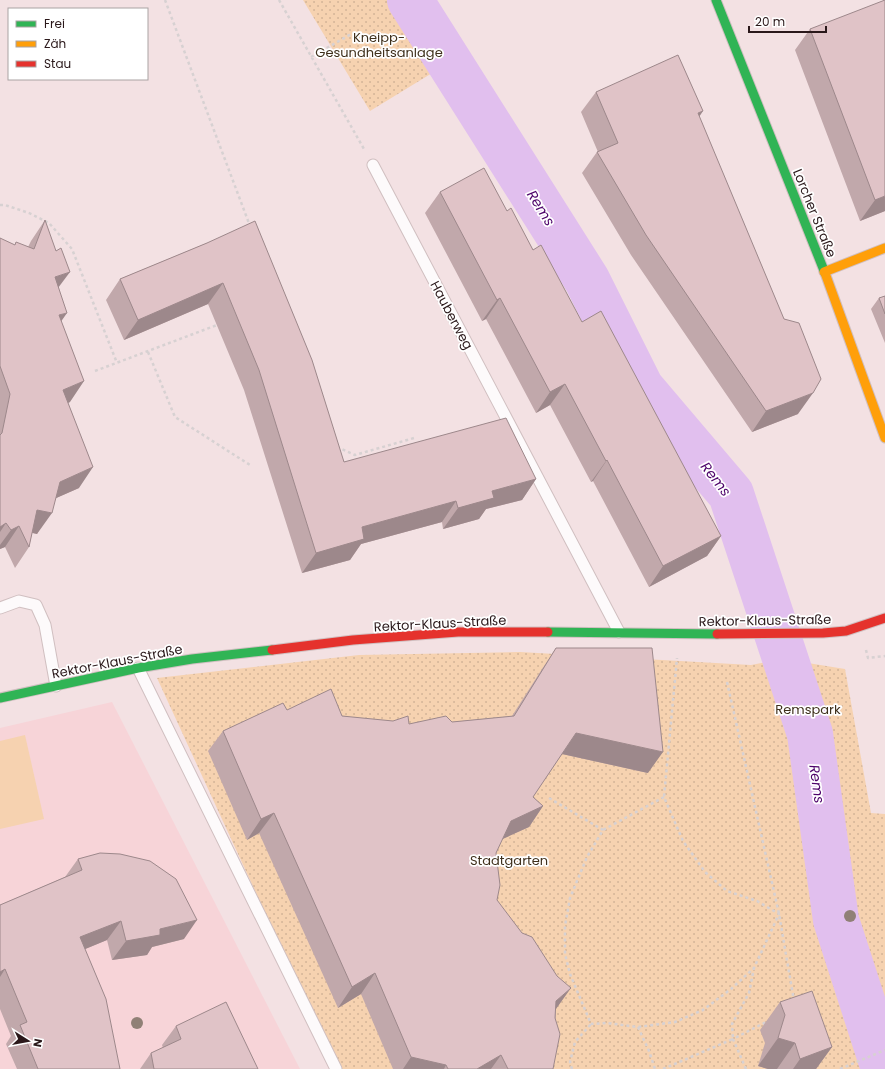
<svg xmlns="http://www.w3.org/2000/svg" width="885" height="1069" viewBox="0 0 885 1069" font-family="Poppins,sans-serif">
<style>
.built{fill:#f7d4d8}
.grass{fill:#f6d2b0}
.park{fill:url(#park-dots)}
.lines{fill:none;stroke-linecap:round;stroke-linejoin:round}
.river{stroke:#e1bfee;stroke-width:46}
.lane-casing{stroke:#d0bfc0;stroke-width:13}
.fast-casing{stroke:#d0bfc0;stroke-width:11}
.slow-casing{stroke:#d0bfc0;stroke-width:11}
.jam-casing{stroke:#d0bfc0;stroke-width:11}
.path{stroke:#d7d1d2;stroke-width:2.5;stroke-dasharray:3 3;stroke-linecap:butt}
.lane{stroke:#fdfafb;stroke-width:11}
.fast{stroke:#30b455;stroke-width:9}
.slow{stroke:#ff9f0a;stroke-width:9}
.jam{stroke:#e5322d;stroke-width:9}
.tree{fill:#908076}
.wall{fill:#c1a8ab}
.shaded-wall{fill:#9d888b}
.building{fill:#e0c3c7;stroke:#9d888b}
.labels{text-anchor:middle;stroke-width:3.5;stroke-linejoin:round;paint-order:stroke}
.park-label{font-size:13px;fill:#3f301c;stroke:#fff}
.street-label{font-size:13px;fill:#2a181a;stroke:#fff}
.water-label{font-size:14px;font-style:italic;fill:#4d036a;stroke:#fff}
</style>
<defs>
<pattern id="park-dots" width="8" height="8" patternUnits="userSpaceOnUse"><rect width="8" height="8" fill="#f6d2b0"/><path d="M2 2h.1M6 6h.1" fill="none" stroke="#d3b497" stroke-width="1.8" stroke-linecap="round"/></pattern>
</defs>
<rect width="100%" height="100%" fill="#f3e1e3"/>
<path class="built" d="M112 702 300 1069H0V728Z"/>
<path class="grass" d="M25 735 44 819 0 829V741Z"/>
<path class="park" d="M303 0H401L442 67 370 111Z
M520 652 751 665 783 659 845 669 871 813 885 814V1069H337L157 678 359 655Z"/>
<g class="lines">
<path class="river" d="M410 0 587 280 641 388 731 494 810 734 836 920 884 1069"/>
<g class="lane-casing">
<path id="lane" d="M373 165 619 632
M0 608 19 601 36 605 45 625 56 686
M138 668 336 1069"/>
</g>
<g class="fast-casing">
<path id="fast" d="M716 0 825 273
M548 632 717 634
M0 698 138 668 192 659 272 650"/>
</g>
<g class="slow-casing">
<path id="slow" d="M824 272 885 248
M825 273 885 438"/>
</g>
<g class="jam-casing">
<path id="jam" d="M717 634 823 633 846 631 885 618
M272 650 353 640 458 632H548"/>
</g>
<path class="path" d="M165 0 250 226
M279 0 364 149
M311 57 353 33
M0 205H5L29 213 49 223 72 249 117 363
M148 352 175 417 250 465
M95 371 217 325
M337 447 355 455 414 438
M866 650 868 658 885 656
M727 682 779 914 794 1001
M664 797 603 830 587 857 570 898 565 926V954L570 974 591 1024 607 1023 638 1027 675 1022 703 1010 731 989 754 968 779 914 757 901 727 891 705 872 683 841 664 797 677 658
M549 798 603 830
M638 1027 649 1051 655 1069
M572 1069 570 1062 575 1042 591 1024
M663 1069 733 1039 732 1024 749 993 754 968
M746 1069 733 1039 768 1021
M840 1069 885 1050"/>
<use href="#lane" class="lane"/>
<use href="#fast" class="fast"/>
<use href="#slow" class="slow"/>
<use href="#jam" class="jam"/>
</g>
<g class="tree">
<circle cx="850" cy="916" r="6"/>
<circle cx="137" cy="1023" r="6"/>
</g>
<path class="wall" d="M810 29 885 211 860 221 795 50Z
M596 92 699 116 798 414 752 432 631 255 582 173 597 152H598L581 112Z
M440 192 507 211 582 322 721 536 707 556 649 587 593 481 591 482 550 405 536 413 486 319 482 321 425 213Z
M45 220 59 288 61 321 70 402 68 403 79 488 56 498 37 534 32 533 29 547 15 568 5 547 0 549V238L14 245 28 247 31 241Z
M207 243 344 462 536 479 522 500 486 509 479 519 443 529 442 522 361 544 350 560 302 573 244 390 208 304 124 340 106 300 120 279Z
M885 296V343L871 309 879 298Z
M556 648 648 773 562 754 533 797 543 806 529 827 502 839 496 853 497 900 556 1009 553 1069H393L361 994 338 1008 259 833 247 840 208 751 223 731 287 710 342 716 409 724 452 722 512 716 542 669Z
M78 859 184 939 152 947 147 955 112 960 107 940 85 949 120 1069H17L6 1044 11 1036 0 1009V905L65 877Z
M780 1002 832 1047 816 1069H768L758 1066 765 1043 760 1030Z
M176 1026 258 1069H140L151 1053 163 1048 162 1045Z"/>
<path class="shaded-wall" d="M703 111 689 132 698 113Z
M885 196V211L860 221 875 200Z
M70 272 55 292V277Z
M223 283 208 304 124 340 138 320Z
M500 298 486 319 482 321 497 300Z
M67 313 53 333 59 315Z
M84 381 70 402 49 411 63 390Z
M565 384 550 405 536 413 550 392Z
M813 393 798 414 752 432 766 411Z
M607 460 593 481 591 482 606 461Z
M93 467 79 488 45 503 60 482Z
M536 479 522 500 486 509 479 519 443 529 458 508 492 491Z
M456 501 442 522 361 544 350 560 302 573 316 553 362 527Z
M37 510 52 513 37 534 22 530Z
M6 523 0 532V527Z
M19 526 5 547 0 549V545L11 530Z
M721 536 707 556 649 587 663 566Z
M576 733 663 752 648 773 562 754Z
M543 806 529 827 496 842 511 821Z
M274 813 259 833 247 840 261 819Z
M197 920 184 939 152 947 147 955 112 960 126 941 160 929Z
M121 921 107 940 66 957 80 937Z
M5 969 0 977V972Z
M375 973 361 994 338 1008 352 987Z
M571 988 556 1009 542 1021 556 1001Z
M778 1038 795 1043 777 1069H768L758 1066Z
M832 1047 816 1069H793L800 1059Z
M501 1055 491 1069H477Z
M411 1057 446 1065 444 1069H403Z"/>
<path class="building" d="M885 0V196L875 200 810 29Z
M678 55 703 111 698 113 784 319 799 323 821 379 813 393 766 411 646 235 597 152 618 143 596 92Z
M484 168 507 211 511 208 533 250 541 245 582 322 601 311 721 536 663 566 607 460 606 461 565 384 550 392 500 298 497 300 440 192Z
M45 220 56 251 61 248 70 272 55 277 67 313 59 315 84 381 63 390 93 467 60 482 52 513 37 510 29 547 19 526 11 530 6 523 0 527V435L2 433 10 394 0 366V238L15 245 16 242 34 249Z
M255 221 312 360 344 462 506 418 536 479 492 491 494 498 458 508 456 501 362 527 364 539 316 553 259 370 223 283 138 320 120 279 207 243Z
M885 296V314L879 298Z
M556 648H652L663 752 576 733 533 797 543 806 511 821 496 853 500 885 497 900 522 933 532 937 557 976 571 988 556 1001 555 1018 560 1034 553 1069H508L501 1055 477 1069H448L446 1065 411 1057 375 973 352 987 274 813 261 819 223 731 283 703 287 710 331 689 342 716 393 721 408 716 409 724 446 716 452 722 514 716Z
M100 853 120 854 150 861 176 879 197 920 160 929V935L126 941 121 921 80 937 106 999 120 1069H38L20 1025 27 1022 5 969 0 972V905L82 870 78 859Z
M812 991 832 1047 800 1059 795 1043 778 1038 785 1015 780 1002Z
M226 1002 258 1069H154L151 1053 181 1039 176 1026Z"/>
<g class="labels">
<g class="park-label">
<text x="379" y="42">Kneipp-<tspan x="379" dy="15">Gesundheitsanlage</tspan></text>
<text x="808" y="714">Remspark</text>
<text x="509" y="865">Stadtgarten</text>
</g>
<g class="street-label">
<text transform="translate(815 213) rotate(68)" y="5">Lorcher Straße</text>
<text transform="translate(452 315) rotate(62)" y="5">Hauberweg</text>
<text transform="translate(765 620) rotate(-1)" y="5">Rektor-Klaus-Straße</text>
<text transform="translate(440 623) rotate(-3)" y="5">Rektor-Klaus-Straße</text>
<text transform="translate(117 661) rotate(-11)" y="5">Rektor-Klaus-Straße</text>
</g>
<g class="water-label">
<text transform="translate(541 208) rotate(58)" y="5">Rems</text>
<text transform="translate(716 479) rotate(52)" y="5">Rems</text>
<text transform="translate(817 784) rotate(82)" y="5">Rems</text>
</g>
</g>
<rect x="8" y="8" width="140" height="72" fill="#ffffff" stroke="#aaa3a3"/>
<rect x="16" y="21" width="20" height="6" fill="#30b455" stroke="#aaa3a3"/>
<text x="44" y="28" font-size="12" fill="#2a181a">Frei</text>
<rect x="16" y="41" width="20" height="6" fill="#ff9f0a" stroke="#aaa3a3"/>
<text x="44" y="48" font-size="12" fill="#2a181a">Zäh</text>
<rect x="16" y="61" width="20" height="6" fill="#e5322d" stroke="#aaa3a3"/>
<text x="44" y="68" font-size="12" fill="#2a181a">Stau</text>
<g transform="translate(28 1041) rotate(101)" stroke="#ffffff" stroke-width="3" paint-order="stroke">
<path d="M0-3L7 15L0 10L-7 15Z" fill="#2a181a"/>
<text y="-6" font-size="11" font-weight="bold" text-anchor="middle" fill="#2a181a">N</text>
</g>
<path d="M749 26v6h77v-6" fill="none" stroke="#2a181a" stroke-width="2"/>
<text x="755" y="26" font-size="12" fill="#2a181a" stroke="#ffffff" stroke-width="3" paint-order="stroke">20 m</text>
</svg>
